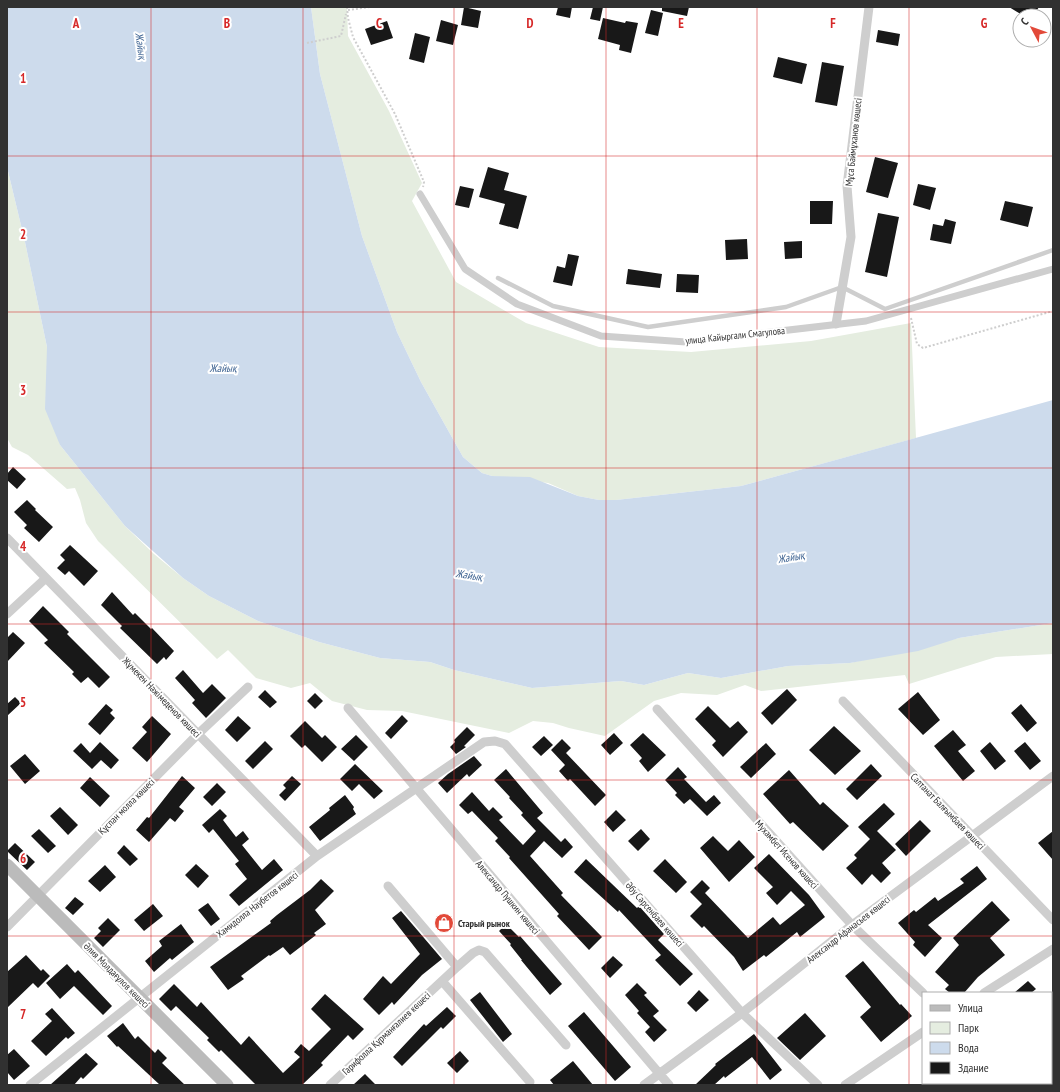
<svg xmlns="http://www.w3.org/2000/svg" width="1060" height="1092" viewBox="0 0 1060 1092" font-family="'PT Sans Narrow',sans-serif">
<style>
.green{fill:#e5ede0}
.water{fill:#cddbec}
.building{fill:#181818}
.lines{fill:none;stroke-linecap:round;stroke-linejoin:round}
.path{stroke:#cecece;stroke-width:2;stroke-dasharray:2 2;stroke-linecap:butt}
.service{stroke:#cecece;stroke-width:4.5}
.pedestrian{stroke:#cecece;stroke-width:7}
.minor{stroke:#cecece;stroke-width:9}
.secondary{stroke:#bbb;stroke-width:13}
.grid{fill:none;stroke:#d62828;stroke-width:1;stroke-opacity:0.55}
.labels{text-anchor:middle;stroke-width:4;stroke-linejoin:round;paint-order:stroke}
.street-label{font-size:10px;fill:#313131;stroke:#fff}
.poi-label{font-size:10px;font-weight:bold;fill:#313131;stroke:#fff;text-anchor:start}
.water-label{font-size:11px;font-style:italic;fill:#406593;stroke:#fff}
.grid-label{font-size:13px;text-anchor:middle;font-weight:bold;fill:#d62828;stroke:#fff;stroke-width:4;stroke-linejoin:round;paint-order:stroke}
</style>
<rect width="100%" height="100%" fill="#fff"/>
<path class="green" d="M311 7H347L348 36 389 111 422 183 412 201 456 282 526 323 599 347 691 352 811 341 911 323 916 438 741 486 616 500H599L578 496 548 483 492 476 482 473 463 457 421 382 397 332 362 236 320 74Z
M7 167 25 242 47 347V366L60 445 125 526 154 554 183 578 209 596 258 621 319 642 380 658 430 662 454 670 532 688 621 681 644 685 688 673 721 678 788 666 850 663 959 638 1053 623V654L996 657 909 684 905 675 761 691 745 685 717 695 681 693 654 701 605 736 569 728 553 723 533 721 509 733 402 711 367 710 332 701 310 683 291 688 256 678 228 650 217 659 98 541 86 523 80 500 75 488 67 489 28 455 12 447 7 438Z"/>
<path class="water" d="M7 7H311L320 74 362 236 397 332 421 382 463 457 482 473 492 476 530 477 578 496 599 500H616L741 486 1053 400V623L959 638 918 651 850 663 788 666 721 678 688 673 644 685 621 681 532 688 454 670 430 662 380 658 319 642 258 621 209 596 183 578 125 526 60 445 45 409 47 347 25 242 7 167Z"/>
<path class="building" d="M464 7 481 11 478 28 461 25Z
M558 7H572L570 18 556 15Z
M593 7H603L600 21 590 19Z
M662 7H689L687 16 662 11Z
M1009 7H1039L1033 16H1024Z
M651 10 663 13 658 36 645 33Z
M603 18 625 23 626 21 638 23 631 53 619 50 620 45 598 39Z
M441 20 458 25 453 45 436 41Z
M387 21 393 38 371 45 365 29Z
M878 30 900 34 898 46 876 42Z
M415 33 430 37 424 63 409 59Z
M778 57 807 64 802 84 773 77Z
M822 62 844 66 837 106 815 102Z
M875 157 898 163 888 198 866 192Z
M488 167 509 173 504 190 527 196 518 229 499 224 505 204 479 197Z
M918 184 936 188 930 210 913 205Z
M460 186 474 189 469 208 455 205Z
M810 201H833L832 224H810Z
M1005 201 1033 207 1028 227 1000 220Z
M878 213 899 217 887 277 865 272Z
M945 219 956 222 951 244 930 240 933 224 943 226Z
M747 239 748 259 726 260 725 240Z
M802 241V258L785 259 784 242Z
M568 254 579 256 572 286 553 282 557 266 565 268Z
M628 269 662 274 660 288 626 284Z
M677 274 699 275 698 293 676 292Z
M13 467 26 479 17 489 7 480V474Z
M27 500 36 509 35 510 53 527 39 542 24 528 27 525 14 512Z
M70 545 98 571 84 586 69 571 65 575 57 568 65 560 60 555Z
M112 592 133 615 135 613 151 629 152 628 174 651 166 660 164 657 157 664 120 628 122 626 101 605Z
M43 606 69 632 67 634 110 677 99 688 88 677 81 683 72 674 74 672 44 643 48 640 29 621Z
M13 632 25 643 7 662V638Z
M183 670 203 693 212 684 226 698 206 718 192 703 195 700 175 678Z
M787 689 797 700 772 725 761 713Z
M265 690 277 702 270 708 258 697Z
M918 692 940 720 923 735 898 709Z
M315 693 323 701 315 709 307 701Z
M15 697 21 703 7 716V704Z
M106 704 113 710 110 713 115 718 100 735 88 724Z
M1021 704 1037 723 1027 732 1011 713Z
M708 706 730 728 738 721 748 732 723 757 712 745 716 741 695 719Z
M402 715 408 721 391 739 385 733Z
M152 716 171 734 147 762 132 748 147 732 142 727Z
M238 716 251 728 237 742 225 730Z
M305 721 322 738 325 735 337 747 322 762 305 745 302 748 290 736Z
M834 726 861 751 835 775 809 750Z
M467 727 475 735 464 746 466 747 456 754 450 747 455 742 454 740Z
M953 730 966 745 958 751 975 771 963 781 934 746Z
M614 733 623 743 610 755 601 745Z
M643 733 666 755 648 772 639 761 642 758 630 745Z
M356 735 368 747 354 761 341 749Z
M544 736 553 745 541 756 532 747Z
M562 739 571 748 566 753 606 795 595 806 570 779 568 781 559 771 565 765 551 750Z
M265 741 273 749 253 769 245 761Z
M100 742 119 760 111 769 101 760 92 769 73 751 81 743 90 753Z
M990 742 1006 761 995 770 980 751Z
M1025 742 1041 761 1030 770 1014 751Z
M766 743 776 754 751 778 740 767Z
M25 754 40 771 25 784 10 766Z
M474 756 482 765 469 777 467 774 447 793 438 783 448 774Z
M355 764 383 791 374 799 359 784 352 791 340 779Z
M871 764 882 776 857 800 846 789Z
M678 767 687 777 684 779 706 802 714 795 721 803 707 816 690 799 684 804 675 795 677 793 665 780Z
M506 769 543 813 537 818 561 842 565 838 573 847 562 858 544 841 530 856 563 893 561 895 602 937 589 950 557 916 559 914 509 858 510 857 495 841 498 838 472 811 468 814 459 805 472 792 489 811 493 807 503 817 499 820 523 845 536 831 521 815 523 813 509 798 510 797 494 780Z
M789 770 820 805 823 802 849 826 823 851 793 822 790 824 763 794Z
M182 776 195 788 179 807 184 811 175 822 170 818 149 842 136 830 147 817 149 818Z
M292 776 301 784 285 801 279 795 286 788 283 785Z
M90 777 110 796 100 807 80 788Z
M217 783 226 792 212 806 203 797Z
M345 795 354 807 353 809 356 814 320 841 309 827 330 810 329 808Z
M884 803 895 814 877 831 896 850 882 863 891 873 881 883 872 874 862 885 846 868 857 858 854 855 870 839 858 827Z
M60 807 78 825 68 835 50 816Z
M220 809 227 816 223 820 236 837 243 831 249 839 242 845 262 870 274 859 283 870 239 906 229 895 247 879 235 864 239 861 213 829 209 833 202 825Z
M616 810 626 820 613 832 604 822Z
M920 820 931 831 906 856 895 844Z
M39 829 56 846 48 853 31 836Z
M641 829 650 839 638 851 628 841Z
M1053 831V860L1038 843Z
M713 836 728 851 739 840 755 857 729 882 700 848Z
M15 843 35 862 27 870 7 851Z
M124 845 138 859 130 866 117 853Z
M769 854 809 895 825 917 800 937 797 932 766 957 764 955 743 971 734 957 704 926 702 928 690 916 702 904 690 892 702 880 710 888 705 893 748 938 773 917 780 925 805 905 791 891 777 905 766 893 773 887 754 868Z
M586 859 637 908 639 906 664 934 658 940 693 974 680 986 655 960 661 955 619 910 618 912 574 872Z
M665 859 687 882 676 893 653 871Z
M196 864 209 876 198 888 185 875Z
M105 865 116 877 100 892 88 881Z
M977 866 987 879 928 925 942 938 925 957 913 945 915 942 898 923 914 910 916 912 935 897 938 901 964 883 960 879Z
M321 879 334 891 315 910 326 924 314 933 316 935 290 955 283 947 270 956 269 955 241 976 244 979 228 990 210 967 271 923 270 921 277 915 310 890Z
M75 897 84 904 73 915 65 908Z
M992 901 1010 920 990 938 1005 955 978 977 964 993H950L945 989 949 985 935 972 959 945 953 938Z
M208 903 220 919 211 926 198 910Z
M153 904 163 916 144 931 134 920Z
M401 911 442 959 422 975 394 1005 392 1002 379 1015 363 999 383 976 391 984 420 954 392 918Z
M108 918 120 930 103 947 94 938 101 931 98 928Z
M181 924 194 942 172 960 170 958 154 972 145 961 162 946 159 941Z
M506 924 519 937 520 936 562 984 550 995 521 960H522L510 945 511 944 499 931Z
M26 955 41 971 43 969 50 976 38 988 33 983 7 1008V972Z
M613 956 623 965 610 978 601 968Z
M863 961 900 1005 901 1004 912 1016 881 1042 860 1017 871 1007 845 976Z
M67 964 75 973 78 970 112 1006 103 1015 74 986 60 999 46 983Z
M1028 981 1036 989 1031 993H1014Z
M637 983 647 993 644 995 659 1011 653 1016 667 1030 654 1042 645 1032 650 1027 637 1013 639 1011 625 995Z
M174 984 197 1007 201 1002 241 1045 249 1036 283 1073 300 1057 294 1052 301 1044 309 1051 331 1029 311 1009 325 994 364 1029 353 1040 348 1035 321 1063 323 1065 302 1085H256L221 1050 219 1052 207 1040 209 1038 176 1006 171 1011 159 999Z
M699 990 709 1000 696 1012 687 1003Z
M480 992 512 1034 503 1042 470 1000Z
M447 1007 456 1016 443 1029 441 1027 402 1066 393 1057 424 1024 426 1026Z
M52 1008 75 1033 68 1039 66 1037 46 1056 31 1041 52 1021 45 1014Z
M584 1012 631 1067 615 1081 568 1026Z
M805 1013 826 1036 800 1060 777 1038Z
M123 1023 135 1039 138 1036 155 1053 158 1049 167 1058 162 1063 185 1085H160L118 1046 117 1047 107 1036Z
M754 1034 782 1070 770 1080 752 1057 725 1078 724 1076 714 1085H695L716 1065 715 1064Z
M14 1049 30 1066 14 1080 7 1072V1055Z
M460 1051 469 1061 457 1073 447 1063Z
M86 1053 98 1064 83 1079 81 1077 74 1085H50Z
M573 1061 593 1085H554L550 1080Z
M365 1074 376 1085H353Z"/>
<g class="lines">
<path class="path" d="M347 7 348 18 353 37 395 114 424 182 423 187
M348 10 370 7
M307 43 341 36 346 14
M911 318 917 344 923 348 1053 311"/>
<path class="service" d="M498 278 553 306 648 327 786 307 842 287 885 309 1053 250"/>
<path class="pedestrian" d="M420 194 465 269 517 304 601 336 686 342 866 321 1053 269"/>
<path class="minor" d="M836 324 851 237 847 186 869 7
M7 538 317 856
M7 614 46 578
M843 701 1053 920
M348 708 669 1085
M657 709 852 925 923 993
M388 886 457 967
M7 927 198 734 248 687
M442 981 530 1082
M984 993 1053 949
M1011 1083 1013 1085
M30 1085 317 856 484 742 495 741 505 744 742 1013 818 1085
M330 1085 457 967 473 953 479 950 485 952 566 1045
M644 1085 742 1013 852 925 1053 776
M845 1085 923 1032"/>
<path class="secondary" d="M7 865 227 1085"/>
</g>
<path class="grid" d="M151 7V1085M303 7V1085M454 7V1085M606 7V1085M757 7V1085M909 7V1085M7 156H1053M7 312H1053M7 468H1053M7 624H1053M7 780H1053M7 936H1053"/>
<defs>
<g id="shop-disc" transform="scale(1)"><circle r="9.5" fill="#e24939" stroke="#fff"/><path d="M-5-2.5h2.3a2.7 3.5 0 0 1 5.4 0H5L5.5 6h-11ZM-1.5-2.5h3a1.5 2.3 0 0 0-3 0Z" fill="#fff"/></g>
</defs>
<g fill-rule="evenodd">
<use href="#shop-disc" x="444" y="923"/>
</g>
<g class="labels">
<g class="street-label">
<text transform="translate(853 142) rotate(-84)" y="4">Мұса Баймұханов көшесі</text>
<text transform="translate(735 335) rotate(-6)" y="4">улица Кайыргали Смагулова</text>
<text transform="translate(162 697) rotate(46)" y="4">Жұмекен Нәжімеденов көшесі</text>
<text transform="translate(126 806) rotate(-45)" y="4">Құспан молла көшесі</text>
<text transform="translate(948 811) rotate(46)" y="4">Салтанат Балғымбаев көшесі</text>
<text transform="translate(787 854) rotate(48)" y="4">Мухамбет Исенов көшесі</text>
<text transform="translate(508 897) rotate(50)" y="4">Александр Пушкин көшесі</text>
<text transform="translate(257 904) rotate(-38)" y="4">Хамидолла Наубетов көшесі</text>
<text transform="translate(655 914) rotate(49)" y="4">Әбу Сәрсенбаев көшесі</text>
<text transform="translate(848 929) rotate(-38)" y="4">Александр Афанасьев көшесі</text>
<text transform="translate(117 975) rotate(45)" y="4">Әлия Молдағұлов көшесі</text>
<text transform="translate(386 1033) rotate(-43)" y="4">Гарифолла Құрманғалиев көшесі</text>
</g>
<g class="poi-label">
<text x="458" y="927">Старый рынок</text>
</g>
<g class="water-label">
<text transform="translate(141 46) rotate(82)" y="4">Жайық</text>
<text x="223" y="372">Жайық</text>
<text transform="translate(791 557) rotate(-10)" y="4">Жайық</text>
<text transform="translate(469 575) rotate(8)" y="4">Жайық</text>
</g>
</g>
<g class="grid-label">
<text x="76" y="28">A</text>
<text x="227" y="28">B</text>
<text x="379" y="28">C</text>
<text x="530" y="28">D</text>
<text x="681" y="28">E</text>
<text x="833" y="28">F</text>
<text x="984" y="28">G</text>
<text x="23" y="83">1</text>
<text x="23" y="239">2</text>
<text x="23" y="395">3</text>
<text x="23" y="551">4</text>
<text x="23" y="707">5</text>
<text x="23" y="863">6</text>
<text x="23" y="1019">7</text>
</g>
<rect width="1060" height="1092" fill="none" stroke="#313131" stroke-width="16"/>
<rect x="922" y="992" width="130" height="92" fill="#ffffff" stroke="#adadad"/>
<rect x="930" y="1005" width="20" height="6" fill="#bbbbbb" stroke="#adadad"/>
<text x="958" y="1012" font-size="12" fill="#313131">Улица</text>
<rect x="930" y="1022" width="20" height="12" fill="#e5ede0" stroke="#adadad"/>
<text x="958" y="1032" font-size="12" fill="#313131">Парк</text>
<rect x="930" y="1042" width="20" height="12" fill="#cddbec" stroke="#adadad"/>
<text x="958" y="1052" font-size="12" fill="#313131">Вода</text>
<rect x="930" y="1062" width="20" height="12" fill="#181818" stroke="#adadad"/>
<text x="958" y="1072" font-size="12" fill="#313131">Здание</text>
<g transform="translate(1032 28) rotate(311)"><circle r="19" fill="#ffffff" stroke="#adadad"/>
<path d="M0-3L7 15L0 10L-7 15Z" fill="#e24939"/>
<text y="-6" font-size="11" font-weight="bold" text-anchor="middle" fill="#313131">С</text>
</g>
</svg>
